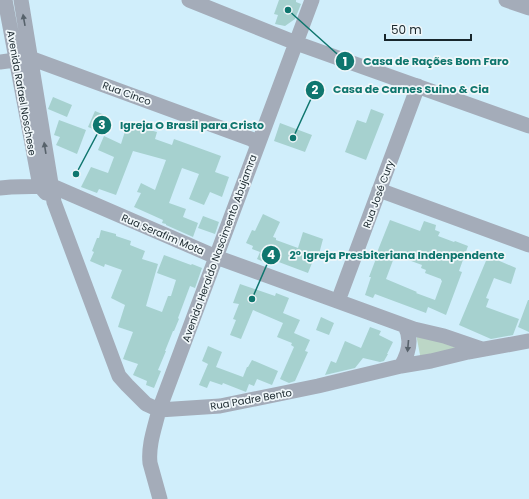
<svg xmlns="http://www.w3.org/2000/svg" width="529" height="499" viewBox="0 0 529 499" font-family="Poppins,sans-serif">
<style>
.green{fill:#bcd6c6}
.building{fill:#a6d1cf;fill-rule:evenodd}
.lines{fill:none;stroke-linecap:round;stroke-linejoin:round}
.minor{stroke:#a4acb9;stroke-width:15}
.oneway{fill:#57626b}
.labels{text-anchor:middle;stroke-width:3.5;stroke-linejoin:round;paint-order:stroke}
.street-label{font-size:10px;fill:#18262c;stroke:#f0f7fa}
.leader{fill:none;stroke:#0f766e;stroke-width:1.5}
.callout-dot{fill:#0f766e;stroke:#f0f7fa;stroke-width:1.5}
.mark-label{font-size:12px;text-anchor:middle;font-weight:bold;fill:#fff}
.callout-label{font-size:11px;text-anchor:middle;font-weight:bold;fill:#0f766e;stroke:#f0f7fa;stroke-width:3.5;stroke-linejoin:round;paint-order:stroke}
</style>
<rect width="100%" height="100%" fill="#d0eefb"/>
<path class="green" d="M416 334 461 347 421 360Z"/>
<path class="building" d="M279 0H296V2L301 4 295 19 285 26 275 24 278 15 274 14Z
M53 97 72 105 67 117 48 109Z
M371 109 384 114 366 160 345 152 357 120 366 123Z
M95 111 107 116 101 132 88 127Z
M59 120 86 130 77 154 56 145 60 137 54 135Z
M280 123 312 135 305 152 274 141Z
M127 125 141 130 142 128 157 132 155 139 172 145 174 139 221 156 215 172 229 177 222 197 210 192 204 205 189 199 199 174 182 168 169 203 186 209 183 217 198 223 193 237 166 225V224L162 223 163 220 134 207 141 193 137 192 141 183 155 190 166 160 133 151 116 195 99 189 97 193 81 187 91 167 108 173 114 157 98 150 104 136 121 144Z
M263 214 280 222 273 237 276 238V240L298 248 303 232 323 239 319 254 316 253 308 273 268 258 266 263 257 259 260 252 252 249 253 246 246 243 252 230 255 231Z
M203 216 219 222 215 234 198 228Z
M390 220 420 231 424 221 436 225 435 230 440 232 438 236 454 242 455 241 468 246 459 271 462 272 446 315 428 307 426 313 375 294 373 298 365 295 371 277H369L377 256 376 255ZM395 255 422 265 421 268 426 270 425 273 441 279V280L442 281 435 300 416 293 417 292 386 279Z
M101 230 116 234V236L131 241 130 245 145 251 142 259 158 264 146 306 162 312 168 296H171L176 280 157 273 164 255 191 265 192 264 202 268 195 288 190 286 178 318 179 319 174 331H173L165 351H166L158 370 161 371 154 388 146 385 147 381 133 375 138 364 123 359 133 332 118 327 125 305 111 298 122 270 105 264 104 267 90 261 94 252 92 251 97 238H99Z
M488 256 516 268 511 284 494 278 486 298 489 299 486 307 519 319 513 335 491 339 459 325Z
M240 284 275 296 276 293 289 298 283 313 300 320 294 333 310 340 305 351 308 352 295 381 289 383 280 379 294 347 291 345 292 343 277 337 283 323 253 310 241 339 230 335 236 320 233 319 239 304 233 303Z
M528 300H529V332L518 327Z
M321 317 334 323 329 335 316 330Z
M370 327 381 331 379 335 393 342 387 354H388L384 361 380 362 363 358 355 368 325 375 331 361 336 363 345 341 361 348Z
M208 346 222 352 216 367 243 377 247 367H248L252 360 278 371 272 385 257 379 254 386 249 384 246 392 223 383 222 385 210 381 207 388 199 385 208 364 202 361Z"/>
<g class="lines">
<path class="minor" d="M5 0 40 186 46 193
M21 0 54 202 119 376 127 385 146 404 159 410 220 406 318 386 401 366 431 361 468 352 529 341
M189 0 296 43 529 126
M506 0 529 8
M0 62 30 58 251 139 258 144
M0 188 11 187 52 186 216 257 414 329 444 336 482 349
M379 190 529 245
M338 301 418 86
M401 366C409 353 412 339 405 326
M160 499 150 463C148 445 155 427 159 410L312 0"/>
</g>
<defs><path id="oneway-solid" d="M-6-.8H1V-3.2L6.5 0L1 3.2V.8H-6Z"/></defs>
<g class="oneway">
<use href="#oneway-solid" transform="translate(24 20) rotate(-100)"/>
<use href="#oneway-solid" transform="translate(45 148) rotate(-99)"/>
<use href="#oneway-solid" transform="translate(408 346) rotate(95)"/>
</g>
<g class="labels">
<g class="street-label">
<text transform="translate(22 93) rotate(80)" y="4">Avenida Rafael Noschese</text>
<text transform="translate(127 93) rotate(20)" y="4">Rua Cinco</text>
<text transform="translate(378 194) rotate(-70)" y="4">Rua José Cury</text>
<text transform="translate(163 234) rotate(23)" y="4">Rua Serafim Mota</text>
<text transform="translate(219 248) rotate(-70)" y="4">Avenida Heraldo Nascimento Abujamra</text>
<text transform="translate(251 399) rotate(-10)" y="4">Rua Padre Bento</text>
</g>
</g>
<path class="leader" d="M288 10L345 61M293 138L315 90M76 174L102 125M252 299L271 255"/>
<g class="callout-dot">
<circle cx="288" cy="10" r="4"/>
<circle cx="293" cy="138" r="4"/>
<circle cx="76" cy="174" r="4"/>
<circle cx="252" cy="299" r="4"/>
<circle cx="345" cy="61" r="10"/>
<circle cx="315" cy="90" r="10"/>
<circle cx="102" cy="125" r="10"/>
<circle cx="271" cy="255" r="10"/>
</g>
<g class="mark-label">
<text x="345" y="66">1</text>
<text x="315" y="94">2</text>
<text x="102" y="129">3</text>
<text x="271" y="259">4</text>
</g>
<g class="callout-label">
<text x="436" y="65">Casa de Rações Bom Faro</text>
<text x="411" y="93">Casa de Carnes Suino &amp; Cia</text>
<text x="192" y="129">Igreja O Brasil para Cristo</text>
<text x="397" y="259">2° Igreja Presbiteriana Indenpendente</text>
</g>
<path d="M385 34v6h86v-6" fill="none" stroke="#18262c" stroke-width="2"/>
<text x="391" y="34" font-size="12" fill="#18262c" stroke="#f0f7fa" stroke-width="3" paint-order="stroke">50 m</text>
</svg>
